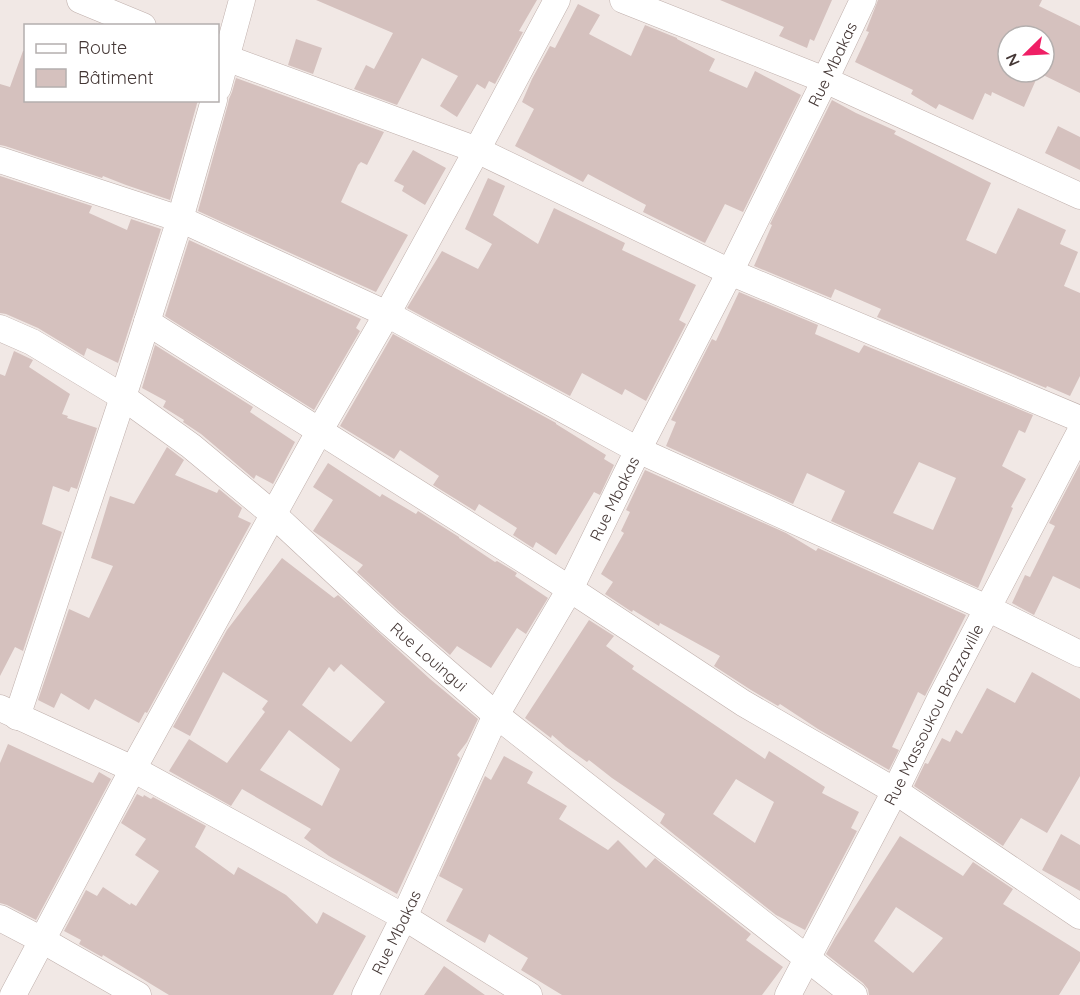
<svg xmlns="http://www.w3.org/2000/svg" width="1080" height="995" viewBox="0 0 1080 995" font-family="Quicksand,sans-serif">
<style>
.building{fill:#d5c1be;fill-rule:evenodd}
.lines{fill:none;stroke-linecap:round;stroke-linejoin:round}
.street-casing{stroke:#bfafab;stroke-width:27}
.street{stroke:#fff;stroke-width:26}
.labels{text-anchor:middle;stroke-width:5;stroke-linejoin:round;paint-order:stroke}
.street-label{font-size:16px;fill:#443735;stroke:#fff}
</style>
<rect width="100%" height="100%" fill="#f1e8e5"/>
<path class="building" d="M316 0H537L519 31 523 32 495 84 489 81 485 89 477 84 457 117 440 106 458 76 422 58 397 105 354 89 366 65 374 69 393 33Z
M720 0H832L814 41 810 39 807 48 779 36 784 27Z
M878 0H1042L1039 6 1080 26V93L1039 73 1024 107 992 92 991 96 985 93 973 120 939 104 936 109 911 94 913 90 855 62 869 32 866 31ZM1008 36H1044V72H1008Z
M578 4 600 15 589 34 631 56 645 25 677 38V39L715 59 709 71 747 88 755 71 801 95 743 212 725 204 705 243 643 212 646 205 588 174 583 182 515 146 534 109 522 102 532 79 550 46 555 48Z
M296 39 322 48 313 74 288 65Z
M23 51H26V100H198L170 200 126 185 103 176 102 178 5 146 0 145V84L10 87Z
M236 78 384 132 367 165 361 162 358 165 341 202 408 235 376 292 198 211 228 104 229 99 232 92Z
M832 100 856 113 896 131 894 134 991 183 966 240 996 254 1018 208 1066 230 1060 244 1078 252 1064 286 1080 293V376L1070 396 1047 386 1046 388 877 317 881 309 835 289 831 298 754 266 772 225 770 224Z
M1058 126 1080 137V170L1045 153Z
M413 150 446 168 425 205 402 191 404 186 394 181Z
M0 176 92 206 89 213 127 230 131 219 161 229 118 363 87 348 84 356 38 328 6 314 0 313Z
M488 178 505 186 493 215 538 244 554 208 625 243 622 250 696 285 679 320 686 324 646 401 625 389 622 395 582 373 570 396 407 308 442 251 478 269 492 244 465 229Z
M189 240 361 319 356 328 360 331 314 410 165 316Z
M739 292 818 325 815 334 859 353 864 345 1033 415 1025 433 1019 430 1002 466 1026 479 1011 507 1013 508 978 588 831 521 845 491 807 473 793 504 666 446 676 422 671 420 673 416 712 339 716 341ZM919 462 956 478 933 530 893 513Z
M393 334 556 423V424L606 455 604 459 614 465 600 495 594 492 556 555 536 542 533 548 513 535 517 528 479 504 475 511 433 485 439 476 400 450 394 459 340 426Z
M155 345 253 407 250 412 295 442 273 484 256 475 254 479 201 434 183 422 184 420 163 407 166 401 142 388Z
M14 351 33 360 29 367 70 394 62 414 68 416 67 418 97 428 77 489 71 487 69 492 53 486 42 524 62 532 23 651 15 647 0 676V374L5 376Z
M167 447 184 460 175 475 217 493 219 489 242 508 238 517 251 523 147 713 145 712 139 723 95 699 89 710 61 693 54 708 38 700 69 609 89 618 113 566 91 558 110 496 134 504Z
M328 463 380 497 382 494 416 514 418 511 459 537V538L495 562 497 561 517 573 515 576 548 598 526 634 517 628 491 668 457 646 450 655 399 611 357 572 363 565 313 531 333 500 313 487Z
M1080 464V589L1053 576 1034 615 1012 603 1025 575 1030 577 1055 526 1049 523Z
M645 470 786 533 816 551 818 548 966 615 925 696 918 692 892 747 899 750 889 770 818 729 780 704 778 706 751 690 714 666 720 656 660 623 659 626 633 610 632 612 605 594 613 582 601 574 624 533 621 531 630 512 626 510Z
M282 558 334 598 338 595 430 679 478 719 467 742 457 755 460 758 397 894 329 856 304 838 311 829 242 789 231 806 169 771 189 739 227 763 265 712 262 709 268 701 223 672 190 736 173 727 227 630ZM341 664 385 702 351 742 302 705 329 667 334 672ZM289 730 340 769 322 806 260 770Z
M589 620 614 636 606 646 634 666 632 669 765 759 769 751 825 787 822 793 859 812 851 828 857 831 805 930 776 915 676 836 660 823 665 814 612 778 589 760 587 762 566 747 552 735 551 738 525 718ZM736 779 774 802 755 843 713 814Z
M1032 672 1080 699V776L1047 833 1021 818 1003 846 914 786 925 763 928 764 942 738 950 742 956 730 962 734 987 688 1015 703Z
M8 744 93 783 99 772 111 779 36 920 7 905 0 903V763Z
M504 756 533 772 527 783 567 806 559 819 608 850 618 840 646 868 655 858 751 934 746 940 783 967 762 995H562L521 970 528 958 489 934 485 943 446 921 463 889 439 876 485 776 491 780Z
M137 794 143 797 144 795 151 799 153 797 206 826 195 847 234 875 238 867 286 895 317 924 323 912 366 936 333 995H169L103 955 102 957 79 944 81 940 64 931 86 890 97 896 103 887 130 905 131 903 136 906 159 871 135 855 146 839 121 823Z
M1061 834 1080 845V891L1042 870Z
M900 836 963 876 973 862 1013 889 1003 904 1080 952V961L1059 995H869L868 989 863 983 826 954 835 938ZM896 907 943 938 913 973 874 941Z
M444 966 485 995H424Z"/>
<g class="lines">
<g class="street-casing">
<g id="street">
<path d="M80 0 143 26"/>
<path d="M623 0 825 80 1080 196"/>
<path d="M218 55 477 150 730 272 1080 419"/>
<path d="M218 88 242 0"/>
<path d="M0 160 180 219 387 314 638 450 987 608 1080 654"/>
<path d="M147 322 570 589 743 703 895 791 1080 916"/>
<path id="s1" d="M0 328 32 342 123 397 191 446 274 515 389 622 496 715 854 995"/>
<path d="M0 708 133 769 404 917 529 995"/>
<path d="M17 717 123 397 180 219 214 100"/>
<path d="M0 918 42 940 138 995"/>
<path d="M13 995 133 769 320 430 387 314 477 150 557 0"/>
<path id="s2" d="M365 995 404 917 496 715 570 589 638 450 730 272 825 80 863 0"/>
<path id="s3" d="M788 995 895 791 941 697 1080 432"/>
</g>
</g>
<use href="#street" class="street"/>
</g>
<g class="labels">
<g class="street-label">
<text dy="6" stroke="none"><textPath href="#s2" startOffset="1042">Rue Mbakas</textPath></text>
<text dy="6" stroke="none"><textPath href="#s2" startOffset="556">Rue Mbakas</textPath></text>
<text dy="6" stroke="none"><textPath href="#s1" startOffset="543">Rue Louingui</textPath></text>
<text dy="6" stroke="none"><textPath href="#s3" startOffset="316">Rue Massoukou Brazzaville</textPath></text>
<text dy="6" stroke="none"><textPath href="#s2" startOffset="70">Rue Mbakas</textPath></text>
</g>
</g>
<rect x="24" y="24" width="195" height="78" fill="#ffffff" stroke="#b4afae" stroke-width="1.5"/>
<rect x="36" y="44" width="30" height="9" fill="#ffffff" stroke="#b4afae" stroke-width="1.5"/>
<text x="78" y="54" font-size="18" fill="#443735">Route</text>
<rect x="36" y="69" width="30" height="18" fill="#d5c1be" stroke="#b4afae" stroke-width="1.5"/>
<text x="78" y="84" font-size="18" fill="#443735">Bâtiment</text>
<g transform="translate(1026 54) rotate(246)"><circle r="28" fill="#ffffff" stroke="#b4afae" stroke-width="1.5"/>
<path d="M0-4.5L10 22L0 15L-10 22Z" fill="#ef1f65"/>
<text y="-9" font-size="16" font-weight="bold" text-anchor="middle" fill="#443735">N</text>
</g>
</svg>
